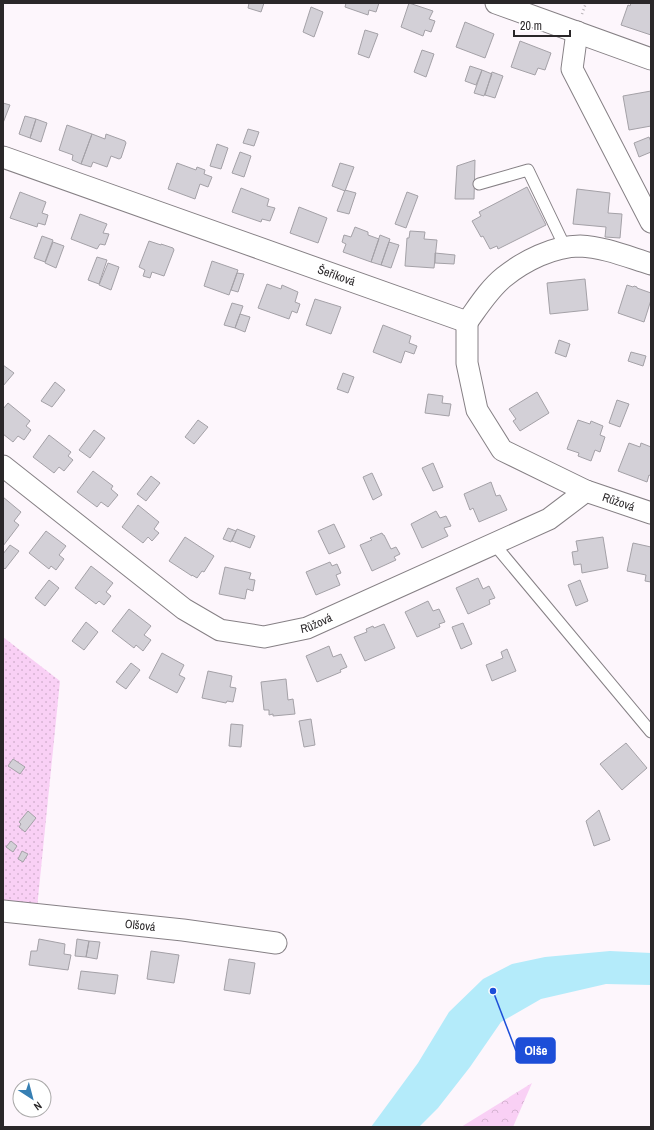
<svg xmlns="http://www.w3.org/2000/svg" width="654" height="1130" viewBox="0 0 654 1130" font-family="'Archivo Narrow',sans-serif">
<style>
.forest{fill:url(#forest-crowns)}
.park{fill:url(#park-dots)}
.water{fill:#b4ebfa}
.building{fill:#d3d0d7;stroke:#a4a1a7}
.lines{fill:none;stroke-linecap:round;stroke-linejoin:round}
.lane-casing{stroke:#868085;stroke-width:13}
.street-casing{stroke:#868085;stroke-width:23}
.path{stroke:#b6b0b5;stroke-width:2.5;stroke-dasharray:1 3;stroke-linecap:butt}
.lane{stroke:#fff;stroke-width:11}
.street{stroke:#fff;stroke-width:21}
.labels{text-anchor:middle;stroke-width:3;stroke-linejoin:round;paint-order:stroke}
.street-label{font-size:12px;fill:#2a2729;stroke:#fff}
.leader{fill:none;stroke:#1d4ed8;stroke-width:1.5}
.callout-dot{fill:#1d4ed8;stroke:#fff;stroke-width:1.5}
.callout{fill:#1d4ed8;stroke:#1d4ed8;stroke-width:1.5}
.callout-label{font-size:13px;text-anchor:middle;font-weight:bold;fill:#fff}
</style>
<defs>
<pattern id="forest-crowns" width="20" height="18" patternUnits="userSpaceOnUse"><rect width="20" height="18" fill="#f9d0f5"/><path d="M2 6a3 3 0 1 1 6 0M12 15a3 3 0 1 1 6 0" fill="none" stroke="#d6b3d2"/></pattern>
<pattern id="park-dots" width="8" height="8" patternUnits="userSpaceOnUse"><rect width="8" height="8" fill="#f9d0f5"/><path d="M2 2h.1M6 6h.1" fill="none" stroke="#d6b3d2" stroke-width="1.8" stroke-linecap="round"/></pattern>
</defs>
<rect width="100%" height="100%" fill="#fdf6fc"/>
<path class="forest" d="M532 1083 513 1127H461Z"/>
<path class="park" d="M3 637 60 681 37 908 3 903Z"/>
<path class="water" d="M610 951 651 953V985L606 984 541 999 501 1022 470 1067 438 1108 419 1127H371L418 1063 449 1012 483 979 512 964 545 957Z"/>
<path class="building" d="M249 3H264L261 12 248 8Z
M346 3H379L376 12 369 10 368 15 345 7Z
M409 3 433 11 429 19 435 21 431 32 425 30 423 36 401 27Z
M631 3H651V35L621 25 628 5 630 6Z
M311 7 323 12 314 37 303 32Z
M465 22 494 34 485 58 456 47Z
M365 30 378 34 369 58 358 54Z
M520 41 551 53 545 70 538 68 535 75 511 67Z
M422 50 434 54 426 77 414 72Z
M470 66 482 70 476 85 465 81Z
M482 70 492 74 484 96 474 93Z
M492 72 503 76 495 98 485 95Z
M651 91V126L629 130 623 96Z
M3 103 10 105 3 123Z
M25 116 36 119 30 138 19 134Z
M36 119 47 123 41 142 30 138Z
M67 125 92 134 81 164 72 160 73 155 59 150Z
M248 129 259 132 254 146 243 143Z
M92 134 105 139 106 134 125 141 126 143 121 158 119 159 111 156 107 167 93 162 91 167 81 164Z
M649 137 651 142V152L639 157 634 143Z
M217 144 228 148 221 169 210 166Z
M240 152 251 156 244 177 232 173Z
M475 160 474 199H455L457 166Z
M177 163 196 170 197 167 205 170 204 174 212 177 208 187 200 184 195 199 168 189Z
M340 163 354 167 345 191 332 186Z
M527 187 546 225 498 249 497 246 490 249 483 236 481 237 472 221 481 216 479 212Z
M241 188 269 199 267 206 275 208 270 221 262 219 261 222 232 212Z
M577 189 610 193 608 213 622 214 620 238 605 237 606 227 573 224Z
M345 190 356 193 349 214 337 211Z
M20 192 46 202 42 213 48 215 45 225 38 223 37 227 10 218Z
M407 192 418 196 406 228 395 224Z
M299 207 327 218 318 243 290 233Z
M80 214 107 224 103 233 109 234 105 245 100 244 97 249 71 239Z
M355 227 368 232V235L379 239 371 262 343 252 346 244 342 242 344 235 351 237Z
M410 231 425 232 424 239 437 240 434 268 405 266 407 238H409Z
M380 235 390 239 381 265 371 262Z
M42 236 53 240 45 262 34 258Z
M149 241 161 245V244L173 248 174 250 164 276 152 272 150 278 143 276 145 270 139 267Z
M53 242 64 246 56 268 45 263Z
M389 242 399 245 391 268 381 265Z
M435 253 455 255 454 264 435 263Z
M97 257 107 260 99 284 88 280Z
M212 261 238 270 229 295 204 286Z
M108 263 119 267 111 290 99 285Z
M237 273 244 274 238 292 231 290Z
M585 279 588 310 550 314 547 283Z
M267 284 281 289 282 285 298 292 295 302 300 304 297 313 292 311 289 319 258 308Z
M627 285 633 287 634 286 637 287V288L651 293V300L644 322 618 313Z
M315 299 341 307 331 334 306 325Z
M232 303 243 306 235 328 224 325Z
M240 314 250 317 245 332 235 328Z
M383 325 411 336 409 343 417 346 414 354 405 351 401 363 373 352Z
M559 340 570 344 566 357 555 353Z
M631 352 646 356 643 366 628 361Z
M3 365 14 373 3 386Z
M343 373 354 377 348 393 337 389Z
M55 382 65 390 52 407 41 401Z
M537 392 549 413 520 431 513 421 516 419 509 409Z
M428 394 443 396 442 403 451 404 449 416 425 413Z
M617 400 629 404 620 427 609 423Z
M8 403 30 421 26 426 31 430 24 440 18 436 13 442 3 434V409Z
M198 420 208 427 194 444 185 437Z
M578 420 590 424 591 421 603 426 600 435 605 437 600 452 595 450 591 461 578 456 579 453 567 449Z
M94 430 105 438 90 458 79 450Z
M49 435 71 452 68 456 73 460 64 471 59 467 54 473 33 457Z
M629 443 640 447 641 443 651 447V476L649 475 647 482 618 471Z
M433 463 443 487 433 491 422 468Z
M93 471 113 486 111 489 118 495 108 507 101 502 97 507 77 492Z
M372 473 382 495 373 500 363 477Z
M151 476 160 483 146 501 137 494Z
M491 482 496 496 500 495 507 510 479 522 473 508 470 510 464 494Z
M3 497 21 512 14 521 19 525 3 546Z
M138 505 159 522 154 529 159 533 152 541 148 537 143 543 122 527Z
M436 511 440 518 446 516 451 526 444 528 448 536 422 548 411 524Z
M334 524 345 547 329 554 318 531Z
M228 528 236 531 231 542 223 539Z
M237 529 255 536 250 548 232 541Z
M46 531 66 546 59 555 64 559 56 570 51 566 49 569 29 553Z
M382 533 383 535H384L391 549 396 547 400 554 394 557 396 560 372 571 360 545 372 540 370 538Z
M185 537 214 556 204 572 202 571 197 578 192 575V576L169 561Z
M603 537 608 568 582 573 581 564 574 565 572 552 578 551 576 541Z
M633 543 651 547V582L645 581 646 575 627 571Z
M10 545 19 551 5 569 3 567V554Z
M330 562 332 566 337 564 341 573 336 575 340 585 316 595 306 572Z
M91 566 113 583 106 592 111 596 104 605 99 601 96 604 75 588Z
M225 567 251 573 249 579 255 580 253 591 247 589 245 599 219 594Z
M478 578 483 589 489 586 495 598 489 600 490 604 468 614 456 588Z
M49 580 59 588 45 606 35 598Z
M580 580 588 601 576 606 568 585Z
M428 601 433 611 439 609 445 622 439 624 440 627 417 637 405 612Z
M129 609 151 626 144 635 151 640 143 651 136 645 134 648 112 631Z
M86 622 98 632 84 650 72 641Z
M463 623 472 644 461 649 452 627Z
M384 624 395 648 365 661 354 637 367 632 366 629 373 626 374 628Z
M329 646 333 657 341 654 347 667 340 670 341 672 317 682 306 656Z
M507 649 516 671 492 681 486 665 503 658 501 652Z
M162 653 184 665 179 675 185 678 177 693 149 678Z
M131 663 140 670 126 689 116 682Z
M208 671 232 676 230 687 236 688 233 702 227 701 226 703 202 698Z
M286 679 288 700 293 699 295 714 273 716V714L269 715V710H264L261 682Z
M311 719 315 745 304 747 299 721Z
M231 724 243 725 241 747 229 746Z
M626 743 647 768 622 790 600 764Z
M13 759 25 767 20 774 8 766Z
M599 810 610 840 594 846 586 821Z
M28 811 36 818 25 832 19 827 21 824 19 822Z
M11 841 17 846 13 852 6 847Z
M22 851 28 854 23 862 18 859Z
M39 939 65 944 64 954 71 955 68 970 29 965 31 951H37Z
M77 939 89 941 86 957 75 956Z
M89 941 100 942 97 959 86 957Z
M151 951 179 955 174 983 147 979Z
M229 959 255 963 250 994 224 990Z
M81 971 118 975 115 994 78 989Z"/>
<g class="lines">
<g class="lane-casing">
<path id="lane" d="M479 184 528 170 565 247
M494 544 651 732"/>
</g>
<g class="street-casing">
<g id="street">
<path d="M496 3 651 59"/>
<path d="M577 32 572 69 651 222"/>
<path id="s1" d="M3 157 467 322C478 307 489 289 504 277 524 261 553 246 580 246 604 247 628 257 651 264"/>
<path d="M467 322V363L477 410 502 450 586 491"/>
<path id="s2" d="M3 466 184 609 220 630 264 637 307 628 549 519 586 491 651 513"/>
<path id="s3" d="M3 911 183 930 276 943"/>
</g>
</g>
<path class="path" d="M582 14 586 3"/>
<use href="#lane" class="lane"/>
<use href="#street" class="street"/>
</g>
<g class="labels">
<g class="street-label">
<text dy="4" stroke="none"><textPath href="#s1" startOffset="354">Šeříková</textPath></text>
<text dy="4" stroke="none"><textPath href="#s2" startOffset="707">Růžová</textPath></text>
<text dy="4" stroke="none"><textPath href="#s2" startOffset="371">Růžová</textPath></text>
<text dy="4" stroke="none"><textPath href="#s3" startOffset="138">Olšová</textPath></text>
</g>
</g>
<path class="leader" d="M493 991L516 1051"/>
<circle class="callout-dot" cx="493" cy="991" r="4"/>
<rect class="callout" x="516" y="1038" width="39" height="25" rx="4"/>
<g class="callout-label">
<text x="536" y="1055">Olše</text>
</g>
<rect width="654" height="1130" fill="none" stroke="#2a2729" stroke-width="8"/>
<g transform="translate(32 1098) rotate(144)"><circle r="19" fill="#ffffff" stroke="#aaa9a9"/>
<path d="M0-3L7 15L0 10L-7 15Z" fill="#377fb3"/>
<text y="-6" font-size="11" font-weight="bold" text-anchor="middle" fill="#2a2729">N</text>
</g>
<path d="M514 30v6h56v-6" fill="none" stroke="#2a2729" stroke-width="2"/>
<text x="520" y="30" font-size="12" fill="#2a2729" stroke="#ffffff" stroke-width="3" paint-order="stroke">20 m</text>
</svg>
